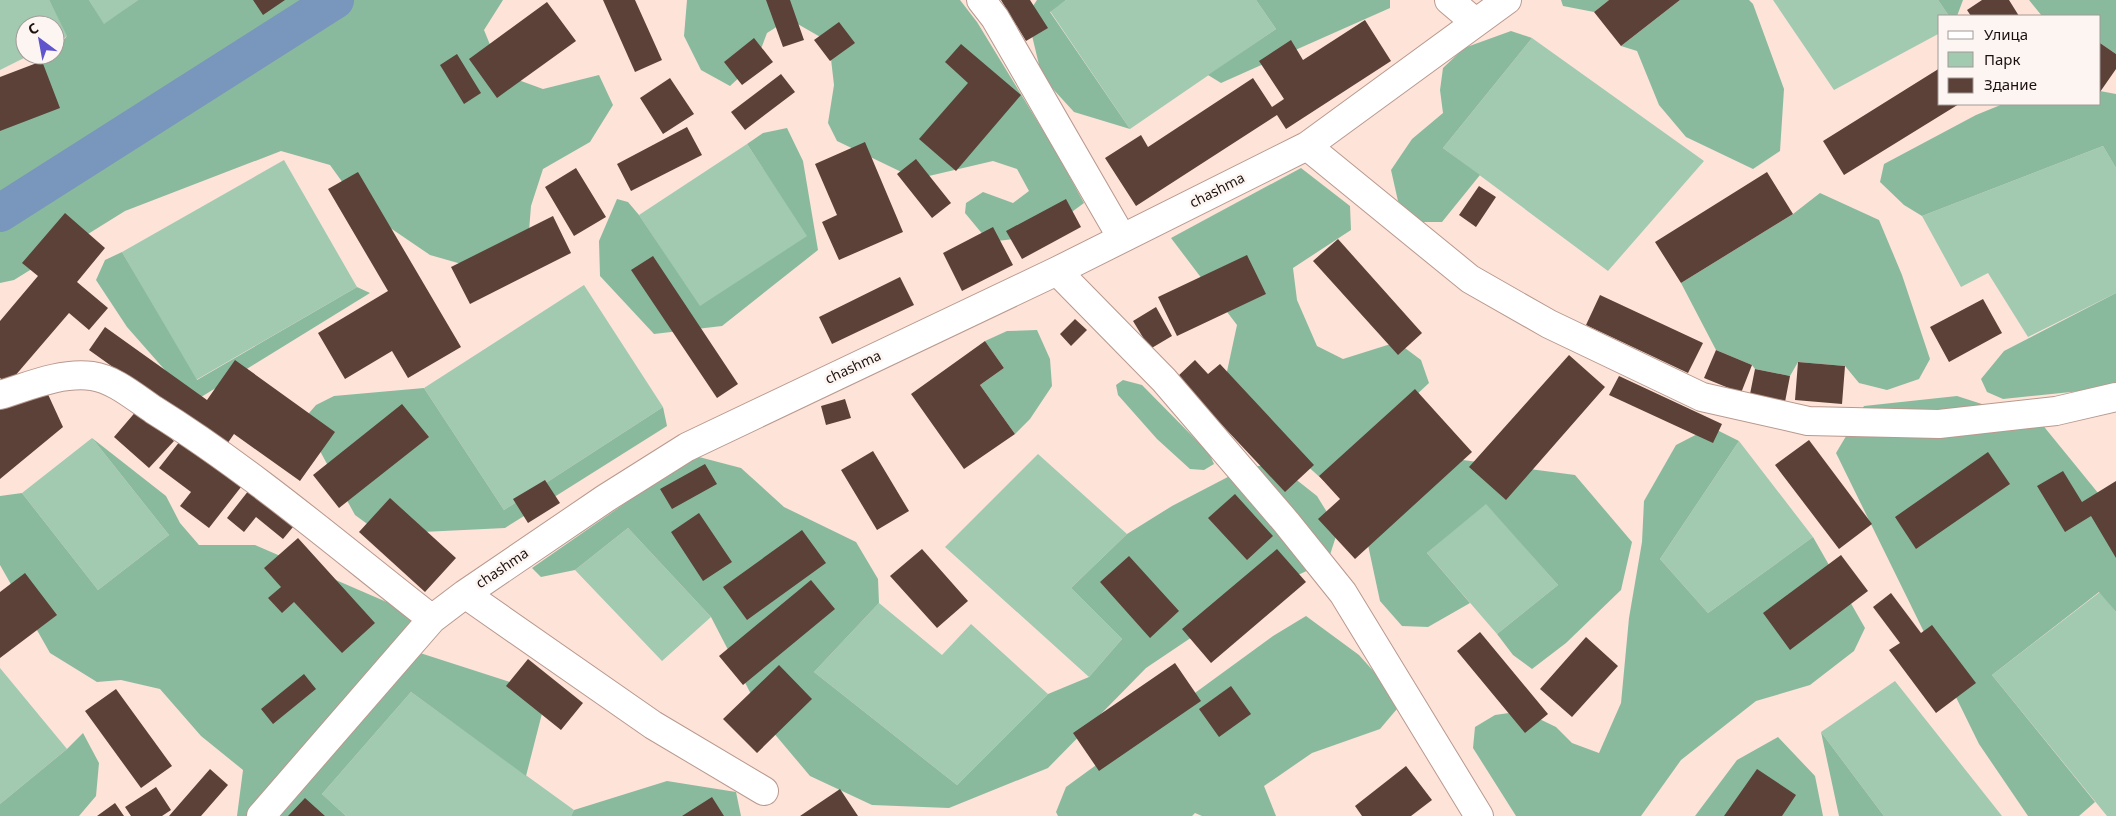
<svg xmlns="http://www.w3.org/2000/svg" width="2116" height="816" viewBox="0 0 2116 816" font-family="'Noto Sans',sans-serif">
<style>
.green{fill:#a1cab1}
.forest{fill:#8aba9d}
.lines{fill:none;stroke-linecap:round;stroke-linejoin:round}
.canal{stroke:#7996bc;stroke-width:38}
.building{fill:#5b4137}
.minor-casing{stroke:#b8998e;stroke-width:30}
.minor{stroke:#fff;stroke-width:28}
.labels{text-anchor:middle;stroke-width:5;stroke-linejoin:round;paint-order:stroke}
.street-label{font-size:14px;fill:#1c110d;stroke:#fcf5f2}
</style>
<rect width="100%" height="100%" fill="#fee3d9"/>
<path class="green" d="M0 0H49L68 36 55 42V25H25V55H30L0 70Z
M89 0H138L104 25Z
M1066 0H1256L1276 29 1130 129 1050 11Z
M1773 0H1938L1949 16H1940V33L1834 90Z
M1532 38 1704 161 1608 271 1443 148Z
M747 144 808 236 700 307 639 215Z
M2103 146 2116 168V293L2028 337 1988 273 1961 287 1922 216Z
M284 160 357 287 196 380 122 252Z
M584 285 663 407 504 510 424 388Z
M92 438 169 535 98 590 22 493Z
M1739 441 1813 537 1708 613 1660 559Z
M1038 454 1127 534 1071 588 1122 639 1089 677 945 547Z
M1486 503 1558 585 1497 634 1427 553Z
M628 528 711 617 662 661 575 570Z
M2100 592 2116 612V816H2107L1992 675Z
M879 603 942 655 971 624 1048 694 957 785 814 672Z
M0 668 67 749 0 804Z
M1895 681 2002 816H1884L1821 732Z
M411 692 574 810 571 816H346L322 794Z"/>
<path class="forest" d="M49 0H89L104 24 138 0H503L484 30 502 74 543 89 599 75 613 105 590 142 543 169 531 206 527 256 493 273 430 255 361 208 330 165 281 151 125 211 14 280 0 283V110L50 55H55V50L67 36Z
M687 0H960L977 22 1058 155 1084 203 1039 236 989 242 965 213 966 203 983 192 1013 203 1029 191 1017 169 993 161 916 179 837 141 828 123 834 85 829 42 789 19 767 33 756 62 730 86 701 70 684 36Z
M1037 0H1066L1050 12 1130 129 1074 112 1042 77 1027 15Z
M1256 0H1390V8L1221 83 1208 75 1276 29Z
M1561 0H1609L1594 12 1563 6Z
M1680 0H1749L1753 4 1784 89 1780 151 1753 169 1686 137 1659 105 1637 51 1621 46Z
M1938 0H1963L1957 16H1949Z
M2029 0H2116V54L2100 43V16H2042Z
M1511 31 1532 38 1443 148 1480 175 1442 222H1415L1398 201 1391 170 1412 139 1443 113 1440 90 1443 68 1464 48Z
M2100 91 2116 94V168L2103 146 1922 216 1904 205 1880 182 1884 164 1976 115 2003 104H2100Z
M787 128 803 161 818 250 722 326 654 334 600 276 599 241 617 199 628 202 639 215 700 306 807 236 747 144 763 133Z
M1301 168 1350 206 1351 230 1293 268 1297 300 1317 346 1343 359 1397 342 1421 360 1429 383 1324 481 1223 390 1237 325 1171 238Z
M1820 193 1879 220 1902 275 1930 359 1919 379 1887 390 1859 383 1845 366 1798 362 1790 376 1755 369 1752 365 1716 350 1681 283 1793 214Z
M122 252 197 380 357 287 370 293 193 402 127 327 96 280 105 260Z
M2116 293V385L2110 388 2003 399 1987 392 1981 379 2004 351Z
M1037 330 1050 359 1052 386 1030 419 1015 434 980 385 1004 368 985 341 1007 331Z
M1123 380 1142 385 1209 453 1214 464 1204 470 1190 469 1157 439 1118 395 1116 385Z
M424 388 504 510 663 407 667 426 505 528 381 534 355 515 303 420 316 405 334 396Z
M1957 396 2041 423 2116 515V612L2099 592 1992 675 2095 802 2079 816H2028L1979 744 1836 453 1864 406Z
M1711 427 1739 441 1660 559 1708 613 1813 537 1865 628 1854 651 1810 685 1756 701 1681 760 1641 816H1516L1473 748 1475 727 1495 715 1523 711 1556 727 1572 743 1599 753 1621 703 1629 618 1642 542 1644 501 1676 445Z
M92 438 166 496 180 523 199 545H255L419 616 246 816H237L243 770 201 736 160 689 121 680 97 682 50 653 0 565V496L22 493 98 590 169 535Z
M699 457 741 468 784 507 856 542 878 579 879 603 814 672 957 785 1048 694 1089 677 1122 639 1071 588 1127 534 1172 506 1249 466H1279L1317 496 1338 530 1328 561 1253 596 1146 668 1048 768 949 808 872 805 810 776 767 725 711 617 628 528 575 570 541 577 532 568 670 472Z
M1448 458 1575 475 1632 542 1621 590 1566 643 1532 669 1513 655 1497 634 1558 585 1486 504 1427 553 1470 603 1428 627 1402 626 1380 601 1365 531Z
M1306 616 1359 655 1402 703 1380 729 1312 753 1264 786 1276 816H1202L1195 813 1192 816H1058L1056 812 1066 787 1273 636Z
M417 652 547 694 526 776 411 692 322 794 346 816H272Z
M1821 732 1884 816H1839Z
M83 733 99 763 96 796 79 816H0V804L67 749Z
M1778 737 1815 776 1823 816H1695L1737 760Z
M667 781 736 792 741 816H571L574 810Z"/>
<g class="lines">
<path class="canal" d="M0 213 335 0"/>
</g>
<path class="building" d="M253 0H285L263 15Z
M603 0H635L662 60 635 72Z
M766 0H790L804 40 783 47Z
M1001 0H1030L1048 28 1026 41Z
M1609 0H1680L1621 46 1594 12Z
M1982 0H2009L2019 16H1971L1967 10Z
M547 2 576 41 497 98 469 59Z
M1365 20 1391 61 1286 129 1277 115 1136 206 1105 158 1141 135 1148 147 1253 78 1272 107 1284 99 1259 61 1291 40 1303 60Z
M839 22 855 43 830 61 814 40Z
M754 38 773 62 742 85 724 62Z
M2100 43 2116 54V69L2100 92Z
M961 44 1021 95 956 171 919 139 968 83 945 62Z
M457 54 481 93 464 104 440 65Z
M42 61 60 108 0 131V77Z
M1940 68V104H1959L1844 175 1823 141Z
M781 74 795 92 745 130 731 112Z
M670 78 694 114 663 134 640 98Z
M687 127 702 155 631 191 617 164Z
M865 142 903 232 839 260 822 222 837 215 815 164Z
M916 159 951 203 932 218 897 174Z
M576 168 606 217 574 236 545 187Z
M358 172 461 347 408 378 392 351 345 379 318 333 388 291 328 189Z
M1767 172 1793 214 1681 283 1655 242Z
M1479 186 1496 197 1476 227 1459 215Z
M1066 199 1081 227 1022 259 1006 231Z
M65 213 105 248 77 282 108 308 89 330 69 313 8 384 0 378V321L38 276 22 263Z
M553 216 571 253 470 304 451 267Z
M993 227 1013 265 962 291 943 253Z
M1338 239 1422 333 1398 355 1313 261Z
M1247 255 1266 294 1177 336 1158 297Z
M653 256 738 384 717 398 631 270Z
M900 277 914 305 832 344 819 317Z
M1600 295 1703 343 1688 373 1586 325Z
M1983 299 2002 333 1949 362 1930 327Z
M1156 307 1172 336 1150 349 1133 321Z
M1075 319 1087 330 1071 346 1060 334Z
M105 327 207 400 235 360 335 432 300 481 234 434 225 447 89 350Z
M985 341 1004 368 980 385 1015 434 964 469 911 394Z
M1716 350 1752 365 1741 393 1704 378Z
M1569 355 1605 387 1506 500 1469 467Z
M1195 360 1208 374 1220 364 1314 465 1285 492 1177 377Z
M1798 362 1845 366 1842 404 1795 400Z
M1755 369 1790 376 1785 402 1750 394Z
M1619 376 1722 424 1713 443 1609 395Z
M1415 389 1472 452 1355 559 1318 519 1340 499 1319 476Z
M46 390 63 427 0 479V400Z
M845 399 851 418 826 425 821 406Z
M402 404 429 437 339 508 313 475Z
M138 409 174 441 149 468 114 437Z
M1809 440 1872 524 1839 549 1775 465Z
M180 441 241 487 209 528 180 506 191 492 159 468Z
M873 451 909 511 877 530 841 470Z
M1988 452 2010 484 1916 549 1895 517Z
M705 464 717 484 672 509 660 489Z
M2063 471 2082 502 2116 481V558L2091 516 2065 532 2037 486Z
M545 480 560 503 528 523 513 499Z
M249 490 293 527 283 539 256 517 244 532 227 518Z
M1235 494 1273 536 1247 560 1208 518Z
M390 498 456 558 425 592 359 532Z
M699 513 732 562 703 581 671 532Z
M802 530 826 563 747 620 723 587Z
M298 538 375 623 342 653 294 602 282 613 268 598 281 587 264 568Z
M922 549 968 601 937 628 890 576Z
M1277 549 1306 582 1211 663 1182 629Z
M1841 555 1868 591 1790 650 1763 613Z
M1129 556 1179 611 1150 638 1100 582Z
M25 573 57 615 0 658V592Z
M811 580 835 609 743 685 719 656Z
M1891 593 1921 633 1932 625 1976 683 1936 713 1889 650 1900 643 1873 607Z
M1480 632 1548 714 1525 733 1457 651Z
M1586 637 1618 666 1572 717 1540 689Z
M528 659 583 703 561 730 506 686Z
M1175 663 1201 701 1099 771 1073 733Z
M779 665 812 699 757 753 723 719Z
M304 674 316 689 273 724 261 709Z
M1231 686 1251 714 1219 737 1199 709Z
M116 689 172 766 141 788 85 711Z
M1406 766 1432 800 1411 816H1362L1355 806Z
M210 769 228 785 201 816H169Z
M1757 769 1796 795 1782 816H1724Z
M156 787 171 810 162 816H131L125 807Z
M840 789 858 816H800Z
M712 797 724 816H682Z
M305 798 325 816H288Z
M115 803 124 816H97Z"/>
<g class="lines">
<g class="minor-casing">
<path id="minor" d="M981 0 995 18 1122 238
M1449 0 1475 22
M1307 146 1470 279 1549 324 1702 397 1808 421 1939 424 2056 411 2116 397
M1057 271 1164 380 1286 522 1343 593 1479 816
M0 395C29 386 61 372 92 376 114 379 136 398 154 410 252 471 341 548 432 619
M465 594 653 725 764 791
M261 816 432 619 465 594 606 498 687 447 1057 271 1307 146 1507 0"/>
</g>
<use href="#minor" class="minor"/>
</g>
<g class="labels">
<g class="street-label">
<text transform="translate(1217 190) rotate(-27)" y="5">сhashma</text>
<text transform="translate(853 367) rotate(-25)" y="5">сhashma</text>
<text transform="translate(502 568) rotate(-34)" y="5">сhashma</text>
</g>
</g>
<rect x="1938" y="15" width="162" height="90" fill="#fcf5f2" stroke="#a29a96"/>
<rect x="1948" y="31" width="25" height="8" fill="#ffffff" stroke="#a29a96"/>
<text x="1984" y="40" font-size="15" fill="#1c110d">Улица</text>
<rect x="1948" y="52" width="25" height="15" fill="#a1cab1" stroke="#a29a96"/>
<text x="1984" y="65" font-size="15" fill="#1c110d">Парк</text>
<rect x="1948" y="78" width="25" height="15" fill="#5b4137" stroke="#a29a96"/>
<text x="1984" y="90" font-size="15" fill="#1c110d">Здание</text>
<g transform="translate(40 40) rotate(328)"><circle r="24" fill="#fcf5f2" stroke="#a29a96"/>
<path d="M0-4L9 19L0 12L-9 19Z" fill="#6155cd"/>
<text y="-8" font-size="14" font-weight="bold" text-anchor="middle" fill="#1c110d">С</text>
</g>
</svg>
